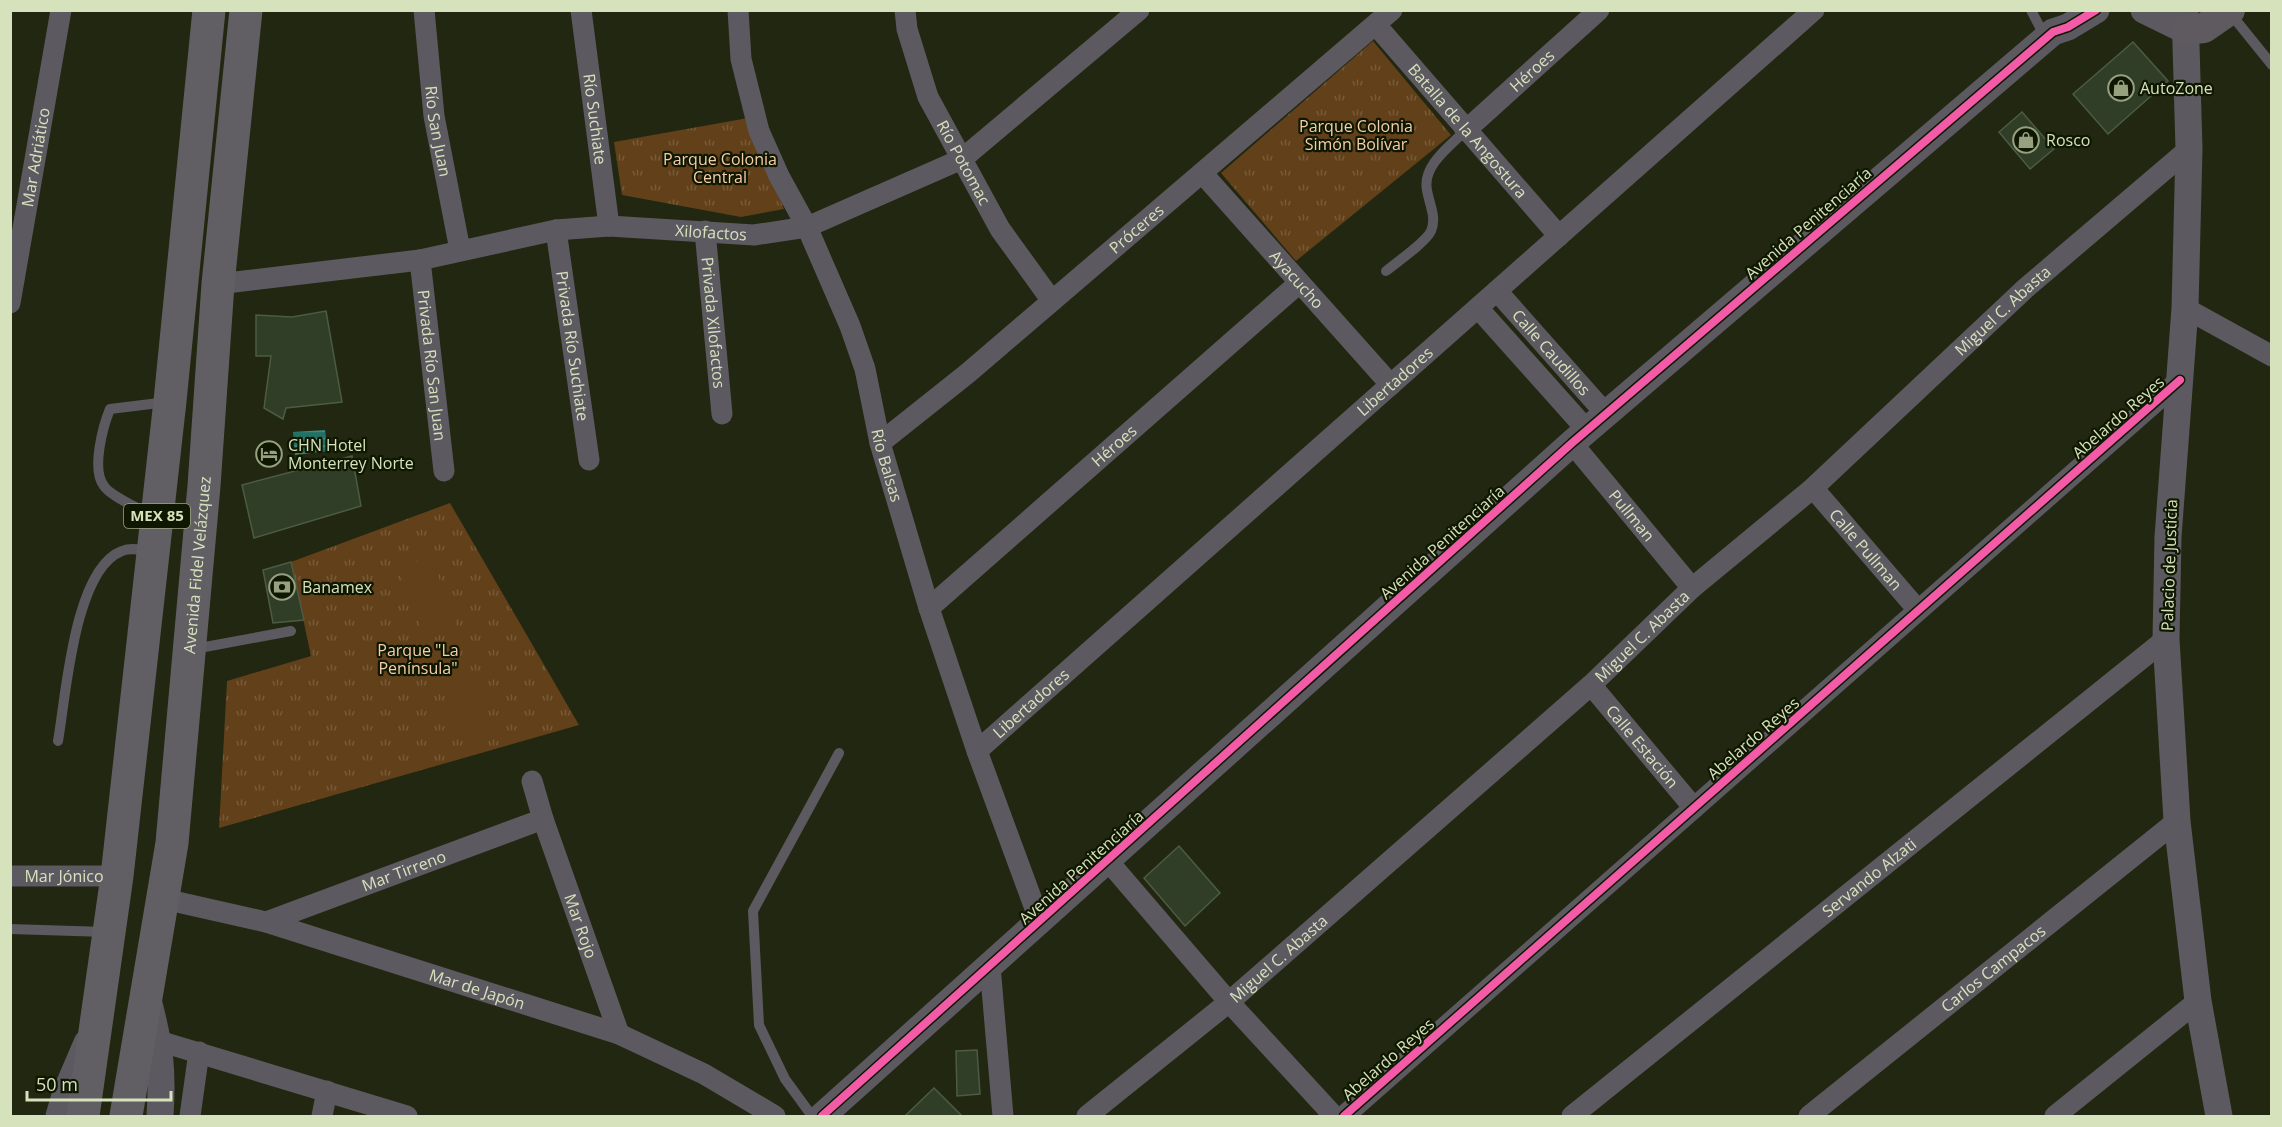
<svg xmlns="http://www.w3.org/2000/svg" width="2282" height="1127" viewBox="0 0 2282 1127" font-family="'Open Sans',sans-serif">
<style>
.grass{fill:url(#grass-tufts)}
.pitch{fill:#61401a}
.water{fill:url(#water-rules)}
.building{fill:#303e27;stroke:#4d5b45;stroke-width:1.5}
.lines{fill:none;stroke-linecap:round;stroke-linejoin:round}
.service{stroke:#5d5960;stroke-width:10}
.minor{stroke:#5d5960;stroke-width:21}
.tertiary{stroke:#5d5960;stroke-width:27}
.secondary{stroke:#5e5a60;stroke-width:30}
.trunk{stroke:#625f64;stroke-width:33}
.cycleway-casing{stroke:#0f1700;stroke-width:11}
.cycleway{stroke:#f35aa7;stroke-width:8}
.labels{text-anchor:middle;stroke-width:4.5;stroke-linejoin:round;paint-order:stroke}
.shield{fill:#0f1700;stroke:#9aa584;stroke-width:1.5}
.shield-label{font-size:15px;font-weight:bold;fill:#d5e2bc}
.street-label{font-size:16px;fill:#d5e2bc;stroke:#0f1700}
.poi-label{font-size:16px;fill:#d5e2bc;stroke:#0f1700;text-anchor:start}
.park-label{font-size:16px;fill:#f6ceaa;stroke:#0f1700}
</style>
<defs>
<pattern id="grass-tufts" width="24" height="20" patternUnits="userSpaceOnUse" patternTransform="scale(1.5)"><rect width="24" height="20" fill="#61401a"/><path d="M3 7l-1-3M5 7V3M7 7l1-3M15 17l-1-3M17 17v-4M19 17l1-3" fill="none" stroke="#775b39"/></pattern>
<pattern id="water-rules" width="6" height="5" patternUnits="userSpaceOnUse" patternTransform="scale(1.5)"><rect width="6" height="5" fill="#237165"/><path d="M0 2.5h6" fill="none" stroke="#4c8c80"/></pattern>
</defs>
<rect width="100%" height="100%" fill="#212710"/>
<path class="grass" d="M1373 41 1451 135 1296 261 1221 173Z
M748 118 784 209 741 217 622 195 614 142Z
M450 503 579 725 219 828 227 681 311 656 291 562Z"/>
<path class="pitch" d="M431 556 457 628 426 641 399 569Z
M472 672 495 737 466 749 442 685Z"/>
<path class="water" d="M325 430 328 451 295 455 293 432Z"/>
<path class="building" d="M2133 42 2168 81 2108 134 2073 94Z
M2022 112 2054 149 2030 169 1999 132Z
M326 311 342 402 286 408 283 419 264 408 271 356H256V315L292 317Z
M352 456 361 506 254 538 242 485Z
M291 562 304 620 273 623 263 570Z
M1179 846 1220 893 1185 926 1144 878Z
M977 1050 980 1094 957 1096 956 1051Z
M934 1088 962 1116H905Z"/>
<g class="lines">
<path class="service" d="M2031 10 2045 37
M2230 13 2272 65
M1386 271C1397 262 1426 242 1431 231 1437 217 1429 204 1427 190 1422 166 1450 146 1465 131
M152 516C141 509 110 496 104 486 91 470 103 426 110 409L167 402
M194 649 291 631
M58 741C66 696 74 569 122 551 131 547 141 550 150 551
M10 929 106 932
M812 1116 785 1079 759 1025 753 911 839 753"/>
<g class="minor">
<path id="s1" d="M424 10 434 116 460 250"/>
<path id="s2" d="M581 10 609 226"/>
<path id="s3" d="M738 10 741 59 759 131 779 176 807 227 850 326 865 369 880 443 929 608 977 751 1040 922"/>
<path id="s4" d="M905 10 907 29 928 97 1000 229 1052 301"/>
<path id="s5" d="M1376 25 1559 236"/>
<path id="s6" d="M1465 131 1599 10"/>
<path id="s7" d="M1203 174 1391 385"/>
<path id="s8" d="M556 230 589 460"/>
<path id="s9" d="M705 231 722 414"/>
<path id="s10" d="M420 260 444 471"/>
<path id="s11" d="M218 284 420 260 556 230 609 226 754 235 807 227 962 159 1139 10"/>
<path id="s12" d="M1497 291 1606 414"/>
<path id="s13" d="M10 303 61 10"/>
<path d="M1478 308 1587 430"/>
<path d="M2185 308 2272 356"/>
<path id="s14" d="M880 443 968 373 1392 10"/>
<path id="s15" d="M1572 443 1692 588"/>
<path id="s16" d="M1813 488 1918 610"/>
<path id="s17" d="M929 608 1298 284"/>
<path id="s18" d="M1591 685 1694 808"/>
<path id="s19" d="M977 751 1814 10"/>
<path id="s20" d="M532 781 543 819 619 1034"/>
<path d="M1108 861 1229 1002 1334 1116"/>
<path id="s21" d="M10 876H117"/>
<path id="s22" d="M164 899 266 922 619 1034 704 1074 775 1116"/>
<path id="s23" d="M266 922 543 819"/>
<path d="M990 966 1003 1116"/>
<path d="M159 1041 407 1116"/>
<path d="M190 1116 199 1052"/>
<path d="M322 1116 327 1091"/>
<path id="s24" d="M1087 1116 1229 1002 1591 685 1692 588 1813 488 2027 287 2189 149"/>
<path d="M1344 1116 2180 380"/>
<path id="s25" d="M1572 1116 2166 639"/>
<path id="s26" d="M1809 1116 2177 821"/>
<path d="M2055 1116 2198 1001"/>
</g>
<path class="tertiary" d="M2144 10 2185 30
M2185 10 2189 149 2185 308 2168 537 2166 639 2177 821 2198 1001 2219 1116
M148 1000C160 1045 163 1071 160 1116
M59 1116 66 1092 87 1043
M822 1116 1572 443 2053 32 2068 27 2096 10"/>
<path class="secondary" d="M2185 30 2204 28 2230 10"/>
<g class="trunk">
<path d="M83 1116 117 876 170 401 209 10"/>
<path id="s27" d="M126 1116 172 843 204 486 218 284 246 10"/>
</g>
<g class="cycleway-casing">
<path id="cycleway" d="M822 1116 1572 443 2053 32 2068 27 2096 10
M1344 1116 2180 380"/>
</g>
<use href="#cycleway" class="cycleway"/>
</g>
<defs>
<g id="shop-ring" transform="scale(1.35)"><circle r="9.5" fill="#0f1700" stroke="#96a180" stroke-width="1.5"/><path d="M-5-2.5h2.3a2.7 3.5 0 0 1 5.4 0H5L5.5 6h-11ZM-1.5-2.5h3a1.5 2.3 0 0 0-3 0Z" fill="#96a180"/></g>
<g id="hotel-ring" transform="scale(1.35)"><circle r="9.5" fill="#0f1700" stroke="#96a180" stroke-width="1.5"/><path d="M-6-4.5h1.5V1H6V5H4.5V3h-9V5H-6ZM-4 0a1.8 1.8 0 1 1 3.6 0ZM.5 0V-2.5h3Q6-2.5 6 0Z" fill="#96a180"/></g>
<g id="bank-ring" transform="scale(1.35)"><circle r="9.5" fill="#0f1700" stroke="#96a180" stroke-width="1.5"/><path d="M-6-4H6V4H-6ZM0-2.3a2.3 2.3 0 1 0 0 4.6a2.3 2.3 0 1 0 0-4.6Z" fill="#96a180"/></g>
</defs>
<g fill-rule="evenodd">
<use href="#shop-ring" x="2121" y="88"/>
<use href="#shop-ring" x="2026" y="140"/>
<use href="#hotel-ring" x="269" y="454"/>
<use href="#bank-ring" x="282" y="587"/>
</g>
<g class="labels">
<rect class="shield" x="124" y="504" width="66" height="24" rx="4.5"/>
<g class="shield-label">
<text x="157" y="521">MEX 85</text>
</g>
<g class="street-label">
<text dy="6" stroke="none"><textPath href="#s6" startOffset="90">Héroes</textPath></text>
<text dy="6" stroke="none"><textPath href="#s2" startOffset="110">Río Suchiate</textPath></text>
<text dy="6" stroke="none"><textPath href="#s1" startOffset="122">Río San Juan</textPath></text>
<text dy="6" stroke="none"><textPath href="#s5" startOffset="140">Batalla de la Angostura</textPath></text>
<text dy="6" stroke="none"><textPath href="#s13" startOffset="148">Mar Adriático</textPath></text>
<text dy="6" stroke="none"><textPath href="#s4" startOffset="165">Río Potomac</textPath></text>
<text transform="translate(1808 223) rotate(-41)" y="6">Avenida Penitenciaría</text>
<text dy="6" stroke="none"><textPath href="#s14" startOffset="334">Próceres</textPath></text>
<text dy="6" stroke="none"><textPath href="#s11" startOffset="498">Xilofactos</textPath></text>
<text dy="6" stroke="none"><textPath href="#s7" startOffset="141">Ayacucho</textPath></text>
<text dy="6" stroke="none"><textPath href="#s24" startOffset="1220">Miguel C. Abasta</textPath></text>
<text dy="6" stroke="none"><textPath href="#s9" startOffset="92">Privada Xilofactos</textPath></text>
<text dy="6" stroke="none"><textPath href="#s8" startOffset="117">Privada Río Suchiate</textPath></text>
<text dy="6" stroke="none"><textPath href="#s12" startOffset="82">Calle Caudillos</textPath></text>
<text dy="6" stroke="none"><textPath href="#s10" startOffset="106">Privada Río San Juan</textPath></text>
<text dy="6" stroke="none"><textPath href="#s19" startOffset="558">Libertadores</textPath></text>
<text transform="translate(2118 417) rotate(-41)" y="6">Abelardo Reyes</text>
<text dy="6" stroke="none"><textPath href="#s17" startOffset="246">Héroes</textPath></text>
<text dy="6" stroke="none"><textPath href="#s3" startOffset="483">Río Balsas</textPath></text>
<text dy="6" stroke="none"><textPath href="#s15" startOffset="94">Pullman</textPath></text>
<text transform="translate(1442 542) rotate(-42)" y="6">Avenida Penitenciaría</text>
<text dy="6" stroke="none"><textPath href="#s16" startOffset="81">Calle Pullman</textPath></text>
<text dy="6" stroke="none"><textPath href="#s27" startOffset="556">Avenida Fidel Velázquez</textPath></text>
<text transform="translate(2169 565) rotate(-88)" y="6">Palacio de Justicia</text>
<text dy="6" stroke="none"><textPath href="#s24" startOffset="734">Miguel C. Abasta</textPath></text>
<text dy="6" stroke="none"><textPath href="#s19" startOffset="72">Libertadores</textPath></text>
<text transform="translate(1753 738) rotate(-41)" y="6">Abelardo Reyes</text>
<text dy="6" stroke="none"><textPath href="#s18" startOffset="80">Calle Estación</textPath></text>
<text transform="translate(1081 867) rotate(-42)" y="6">Avenida Penitenciaría</text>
<text dy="6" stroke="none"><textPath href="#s23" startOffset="147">Mar Tirreno</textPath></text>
<text dy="6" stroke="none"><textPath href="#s21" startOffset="54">Mar Jónico</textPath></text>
<text dy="6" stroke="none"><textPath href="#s25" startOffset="381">Servando Alzati</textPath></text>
<text dy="6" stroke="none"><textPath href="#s20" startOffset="153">Mar Rojo</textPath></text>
<text dy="6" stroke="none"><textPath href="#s24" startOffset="248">Miguel C. Abasta</textPath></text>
<text dy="6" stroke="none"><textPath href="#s26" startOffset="236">Carlos Campacos</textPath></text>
<text dy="6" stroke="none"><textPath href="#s22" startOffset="326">Mar de Japón</textPath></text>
<text transform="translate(1388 1059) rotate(-41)" y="6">Abelardo Reyes</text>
</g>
<g class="poi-label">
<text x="2140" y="94">AutoZone</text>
<text x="2046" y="146">Rosco</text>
<text x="288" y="451">CHN Hotel<tspan x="288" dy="18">Monterrey Norte</tspan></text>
<text x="302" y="593">Banamex</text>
</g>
<g class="park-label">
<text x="1356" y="132">Parque Colonia<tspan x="1356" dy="18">Simón Bolívar</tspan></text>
<text x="720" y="165">Parque Colonia<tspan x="720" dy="18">Central</tspan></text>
<text x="418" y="656">Parque "La<tspan x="418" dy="18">Península"</tspan></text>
</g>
</g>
<rect width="2282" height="1127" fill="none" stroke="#d5e2bc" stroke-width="24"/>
<path d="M27 1091v9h144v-9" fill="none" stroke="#d5e2bc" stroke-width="3"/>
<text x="36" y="1091" font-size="18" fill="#d5e2bc" stroke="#0f1700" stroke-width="4.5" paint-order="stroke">50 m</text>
</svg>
